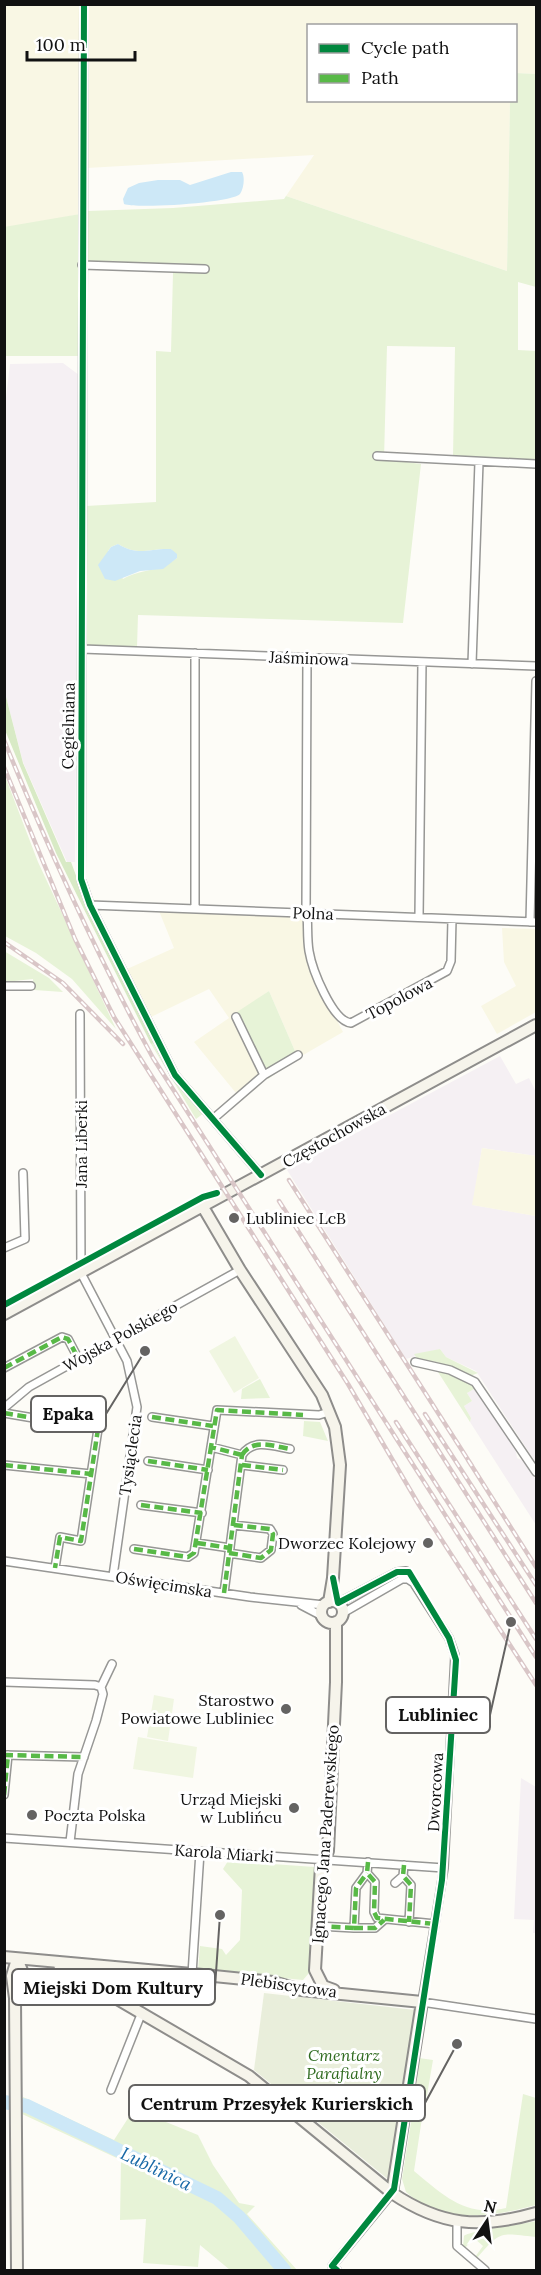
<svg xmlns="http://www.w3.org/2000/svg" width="541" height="2275" viewBox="0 0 541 2275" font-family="Lora,serif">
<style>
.industrial{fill:#f5f0f3}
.farmland{fill:#f9f7e4}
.green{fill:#e7f3d7;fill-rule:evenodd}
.forest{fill:#d8eac5}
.cemetery{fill:#e9eedb}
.pitch{fill:#f0f6e1}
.water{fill:#cde8f7}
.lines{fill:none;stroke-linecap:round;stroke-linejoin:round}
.river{stroke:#cde8f7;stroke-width:14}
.street-casing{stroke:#979795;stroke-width:10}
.secondary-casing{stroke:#8e8d8b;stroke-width:14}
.street{stroke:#fffffe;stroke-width:7}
.secondary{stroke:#f6f4eb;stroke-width:10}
.rail-casing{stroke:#d9c6c7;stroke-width:4.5}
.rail{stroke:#fff;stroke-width:2;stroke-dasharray:7;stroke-linecap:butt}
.quiet{stroke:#58b947;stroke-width:4.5;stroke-dasharray:9 4.5;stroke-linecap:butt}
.cycleway-casing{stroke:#fff;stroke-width:10}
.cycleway{stroke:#00873e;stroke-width:6}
.poi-dot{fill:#646362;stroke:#fff;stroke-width:2}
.labels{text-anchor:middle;stroke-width:6;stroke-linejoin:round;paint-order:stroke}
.street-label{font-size:16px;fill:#111;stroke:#fff}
.poi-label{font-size:16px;fill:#111;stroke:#fff;text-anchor:end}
.park-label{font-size:16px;font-style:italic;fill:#2f6b1f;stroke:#fff}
.water-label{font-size:18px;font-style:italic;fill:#1768a6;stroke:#fff}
.leader{fill:none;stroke:#646362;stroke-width:2}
.callout-dot{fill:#646362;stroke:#fff;stroke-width:2}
.callout{fill:#fff;stroke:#646362;stroke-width:2}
.callout-label{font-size:18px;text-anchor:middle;font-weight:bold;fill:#111}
</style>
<rect width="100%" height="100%" fill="#fdfcf7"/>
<path class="industrial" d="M63 363 79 375 75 862H67L23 762 4 689V414L10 364Z
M500 1056 516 1084 529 1078 536 1092V1156L482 1148 473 1205 536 1216V1463L476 1371 446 1357 440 1349 406 1359 287 1170Z
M474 1389 480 1394 515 1447 517 1458 524 1461 536 1480V1525L470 1422 471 1418 464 1406 472 1401 467 1393Z
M521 1778 536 1787V1933H533L534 1920 514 1919Z"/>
<path class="farmland" d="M4 5H80V214L12 228 4 227Z
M86 5H536V74L516 73V26H308V100L510 101 507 271 286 196 314 155 87 168Z
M159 911 305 917 309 967 343 1032 298 1058 269 991 233 1016 259 1074 236 1093 194 1042 229 1018 209 989 151 1017 127 969 174 948Z
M502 928 536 929V1012L497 1034 481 1006 516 986 504 962Z
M482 1148 536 1156V1216L472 1205Z"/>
<path class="green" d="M516 73 536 74V287L518 282V350L536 351V460L453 456 455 347 387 346 384 459 421 464 403 623 138 615 137 647 86 645V506L156 502V351L171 352 173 273 205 272V265L88 261V211L173 208 284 199 286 196 507 271 510 101 516 100ZM118 544C140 557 148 548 171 549L177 558C157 573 143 568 123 579L108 551 111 547Z
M80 214 79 356H5L4 227Z
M5 776 38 862 116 1029 72 979 36 953 5 936Z
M4 951 49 978 63 992 34 990 33 979 5 982Z
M269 991 298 1058 268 1079 237 1012Z
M155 1043 176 1080 204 1113 196 1119 151 1044Z
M440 1349 446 1357 478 1373 470 1376 437 1362 418 1360 414 1354Z
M444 1371 472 1385 480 1394 474 1389 467 1393 472 1401 464 1406 471 1418 470 1422 438 1372Z
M260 1379 270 1398 241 1399 242 1389Z
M304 1421 320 1422 328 1441 303 1436Z
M228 1861 315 1867 309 1973 303 1980 198 1970 200 1946 222 1949 226 1955 240 1940 242 1890 223 1869Z
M419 2058 433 2060 427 2095 424 2099 419 2098 416 2085Z
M523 2094 536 2098V2205C493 2217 443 2225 406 2192L402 2179 412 2116 418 2110 422 2118 414 2171C443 2195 466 2218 506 2208Z
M23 2097 114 2140 134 2109 198 2135 213 2165 239 2203 255 2206 247 2214 297 2270H230L200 2245 198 2267 143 2263 146 2219 120 2220 121 2160 22 2114Z
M536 2221V2237C500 2233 501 2230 477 2258L475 2257 483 2246 474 2238 465 2248 463 2246 464 2236C469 2231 524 2224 536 2221Z"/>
<path class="forest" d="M4 689 23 763 66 862H71L88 908 155 1043 151 1044 56 853 5 730Z"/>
<path class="cemetery" d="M264 1993 415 2010 389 2180 254 2070Z"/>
<path class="pitch" d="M235 1336 259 1378 234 1393 209 1351Z
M154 1695 174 1699 168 1741 147 1737Z
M138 1737 197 1747 193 1778 133 1769Z"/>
<path class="water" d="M231 172H242C245 177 244 188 240 194 232 203 137 209 124 204L123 199 128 188 139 183 158 180H180L190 185Z
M118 544C140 557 148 548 171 549L177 554V558L163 569 140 571 115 581 105 579 98 565 111 547Z"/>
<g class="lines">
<path class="river" d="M4 2102 27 2106 217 2198 239 2217 284 2270"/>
<g class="street-casing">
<path id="street" d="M84 4 81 879 90 905 175 1075 261 1175
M82 265 205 269
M377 456 536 464
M82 649 536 666
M195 653V908
M472 664 479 462
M90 905 536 922
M306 913 307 657
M307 913C308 926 307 939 309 951 312 969 332 1021 351 1023L447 971 451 961 452 919
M419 917 422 662
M530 922 536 681
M4 986H31
M80 1014 81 1273 127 1361 137 1407 113 1576
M264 1075 298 1055
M213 1119 264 1075 236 1017
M4 1248 25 1239 23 1173
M415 1362 450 1370 475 1382 536 1472
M4 1368 62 1337 68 1339 78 1358
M4 1408 29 1387 240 1270
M4 1413 98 1429 81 1541 60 1537 55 1568
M152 1417 213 1426
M98 1429 101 1413
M242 1455 211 1447 217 1410 319 1415 329 1412
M242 1455C253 1438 273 1446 290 1449
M148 1461 208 1470
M4 1465 91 1474
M242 1465 283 1470
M141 1505 202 1513
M197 1543 230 1548
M134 1549 188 1557 194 1553 211 1447
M229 1553 261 1558 271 1550 273 1534 270 1529 233 1525
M4 1561 250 1597 324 1605
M224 1593 242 1455
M338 1603 397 1572 406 1571 449 1638 455 1655 444 1868 422 2002 536 2019
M301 1605 322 1616
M343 1613 402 1579H408L414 1583
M4 1682 95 1685 101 1687
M4 1755 84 1757
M4 1795 8 1755
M4 1838 444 1868
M70 1842 78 1774 96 1721 103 1694 101 1687 112 1664
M368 1862 367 1873 375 1882 374 1912 377 1918 435 1924
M404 1865 403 1876 411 1885 409 1922
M395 1883 403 1876
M318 1926 354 1928 356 1888 367 1873
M354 1928H375L384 1920
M192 1974 200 1852
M111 2090 142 2012
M457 2222V2246L485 2270
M337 2270 332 2266 392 2193"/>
</g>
<g class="secondary-casing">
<path id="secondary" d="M203 1207 240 1270 322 1395 335 1427 340 1465 333 1578 329 1602
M4 1314 536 1025
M321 1612a11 11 0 1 1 22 0a11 11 0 1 1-22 0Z
M4 1957 214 1976 273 1982 301 1990 422 2002 392 2193
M59 1965 249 2076 392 2193C441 2226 480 2229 536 2213
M92 1966 116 1996
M334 1990 323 1986 315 1970 321 1866 328 1851 336 1682V1622
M16 1994 23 1973 17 1959
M17 2270 15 1998 12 1976 17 1959"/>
</g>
<use href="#street" class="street"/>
<use href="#secondary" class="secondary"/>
<g class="rail-casing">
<path id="rail" d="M4 740C48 849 97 955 153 1058L536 1657
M4 767 75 939 114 1017 348 1384 419 1505 536 1685
M4 942 63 983 123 1044
M289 1180 472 1466
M279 1201 536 1603
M425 1414 536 1585
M396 1422 536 1639
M468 1460 536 1567"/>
</g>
<use href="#rail" class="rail"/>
<path class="quiet" d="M4 1368 62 1337 68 1339 78 1358
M4 1413 98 1429 81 1541 60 1537 55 1568
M152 1417 213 1426
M98 1429 101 1413
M242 1455 211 1447 217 1410 303 1415
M242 1455C253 1438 273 1446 290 1449
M148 1461 208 1470
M4 1465 91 1474
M242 1465 283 1470
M141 1505 202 1513
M197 1543 230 1548
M134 1549 188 1557 194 1553 211 1447
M229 1553 261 1558 271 1550 273 1534 270 1529 233 1525
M224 1593 242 1455
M4 1755 84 1757
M4 1795 8 1755
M368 1862 367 1873 375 1882 374 1912 377 1918 435 1924
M404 1865 403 1876 411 1885 409 1922
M318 1926 354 1928 356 1888 367 1873
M354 1928H375L384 1920"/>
<g class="cycleway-casing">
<path id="cycleway" d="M84 4 81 879 90 905 175 1075 261 1175
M4 1305 203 1197 217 1193
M333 1578 338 1603 397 1572H409L449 1638 456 1660 442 1880 394 2189 332 2266 337 2270"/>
</g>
<use href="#cycleway" class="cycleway"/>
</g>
<g class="poi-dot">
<circle cx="234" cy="1218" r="6"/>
<circle cx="428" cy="1543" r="6"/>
<circle cx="286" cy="1709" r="6"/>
<circle cx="294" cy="1808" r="6"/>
<circle cx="32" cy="1815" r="6"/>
</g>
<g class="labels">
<g class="street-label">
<text transform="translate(309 658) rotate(2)" y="6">Jaśminowa</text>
<text transform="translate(68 726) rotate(-89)" y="6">Cegielniana</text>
<text transform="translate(313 913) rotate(2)" y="6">Polna</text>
<text transform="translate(399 998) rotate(-28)" y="6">Topolowa</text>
<text transform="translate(334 1135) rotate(-29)" y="6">Częstochowska</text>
<text transform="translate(81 1144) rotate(-90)" y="6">Jana Liberki</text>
<text transform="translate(120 1336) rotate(-29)" y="6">Wojska Polskiego</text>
<text transform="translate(130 1455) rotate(-82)" y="6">Tysiąclecia</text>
<text transform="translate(164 1584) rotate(9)" y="6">Oświęcimska</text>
<text transform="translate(435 1792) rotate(-87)" y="6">Dworcowa</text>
<text transform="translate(325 1834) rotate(-86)" y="6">Ignacego Jana Paderewskiego</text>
<text transform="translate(224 1853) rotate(4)" y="6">Karola Miarki</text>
<text transform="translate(289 1985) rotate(8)" y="6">Plebiscytowa</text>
</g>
<g class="poi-label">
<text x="246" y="1224" text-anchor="start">Lubliniec LcB</text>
<text x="416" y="1549">Dworzec Kolejowy</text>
<text x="274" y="1706">Starostwo<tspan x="274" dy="18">Powiatowe Lubliniec</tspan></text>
<text x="282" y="1805">Urząd Miejski<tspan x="282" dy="18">w Lublińcu</tspan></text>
<text x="44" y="1821" text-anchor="start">Poczta Polska</text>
</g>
<g class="park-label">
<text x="344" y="2061">Cmentarz<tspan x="344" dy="18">Parafialny</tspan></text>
</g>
<g class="water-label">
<text transform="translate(156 2169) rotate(26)" y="6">Lublinica</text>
</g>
</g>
<path class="leader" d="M145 1351L106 1414M511 1622L490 1715M220 1915L215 1987M457 2044L425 2103"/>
<g class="callout-dot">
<circle cx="145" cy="1351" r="6"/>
<circle cx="511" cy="1622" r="6"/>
<circle cx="220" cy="1915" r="6"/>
<circle cx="457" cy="2044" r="6"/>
</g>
<g class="callout">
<rect x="31" y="1396" width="75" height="36" rx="6"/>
<rect x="386" y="1697" width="104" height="36" rx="6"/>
<rect x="12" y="1969" width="203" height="36" rx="6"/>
<rect x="129" y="2085" width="296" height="36" rx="6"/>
</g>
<g class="callout-label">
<text x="68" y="1420">Epaka</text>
<text x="438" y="1721">Lubliniec</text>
<text x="113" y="1994">Miejski Dom Kultury</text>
<text x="277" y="2110">Centrum Przesyłek Kurierskich</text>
</g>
<rect width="541" height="2275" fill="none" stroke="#111111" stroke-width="12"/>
<rect x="307" y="24" width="210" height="78" fill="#ffffff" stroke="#a0a0a0" stroke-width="1.5"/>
<rect x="319" y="44" width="30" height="9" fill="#00873e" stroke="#a0a0a0" stroke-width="1.5"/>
<text x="361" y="54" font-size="18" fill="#111111">Cycle path</text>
<rect x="319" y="74" width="30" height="9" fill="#58b947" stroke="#a0a0a0" stroke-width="1.5"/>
<text x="361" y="84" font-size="18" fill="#111111">Path</text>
<g transform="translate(487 2221) rotate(13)" stroke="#ffffff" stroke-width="4.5" paint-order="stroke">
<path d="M0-4.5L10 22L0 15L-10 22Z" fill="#111111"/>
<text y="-9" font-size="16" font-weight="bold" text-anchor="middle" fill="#111111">N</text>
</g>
<path d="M27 51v9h108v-9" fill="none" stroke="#111111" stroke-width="3"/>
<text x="36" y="51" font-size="18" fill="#111111" stroke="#ffffff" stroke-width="4.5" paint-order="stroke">100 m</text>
</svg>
